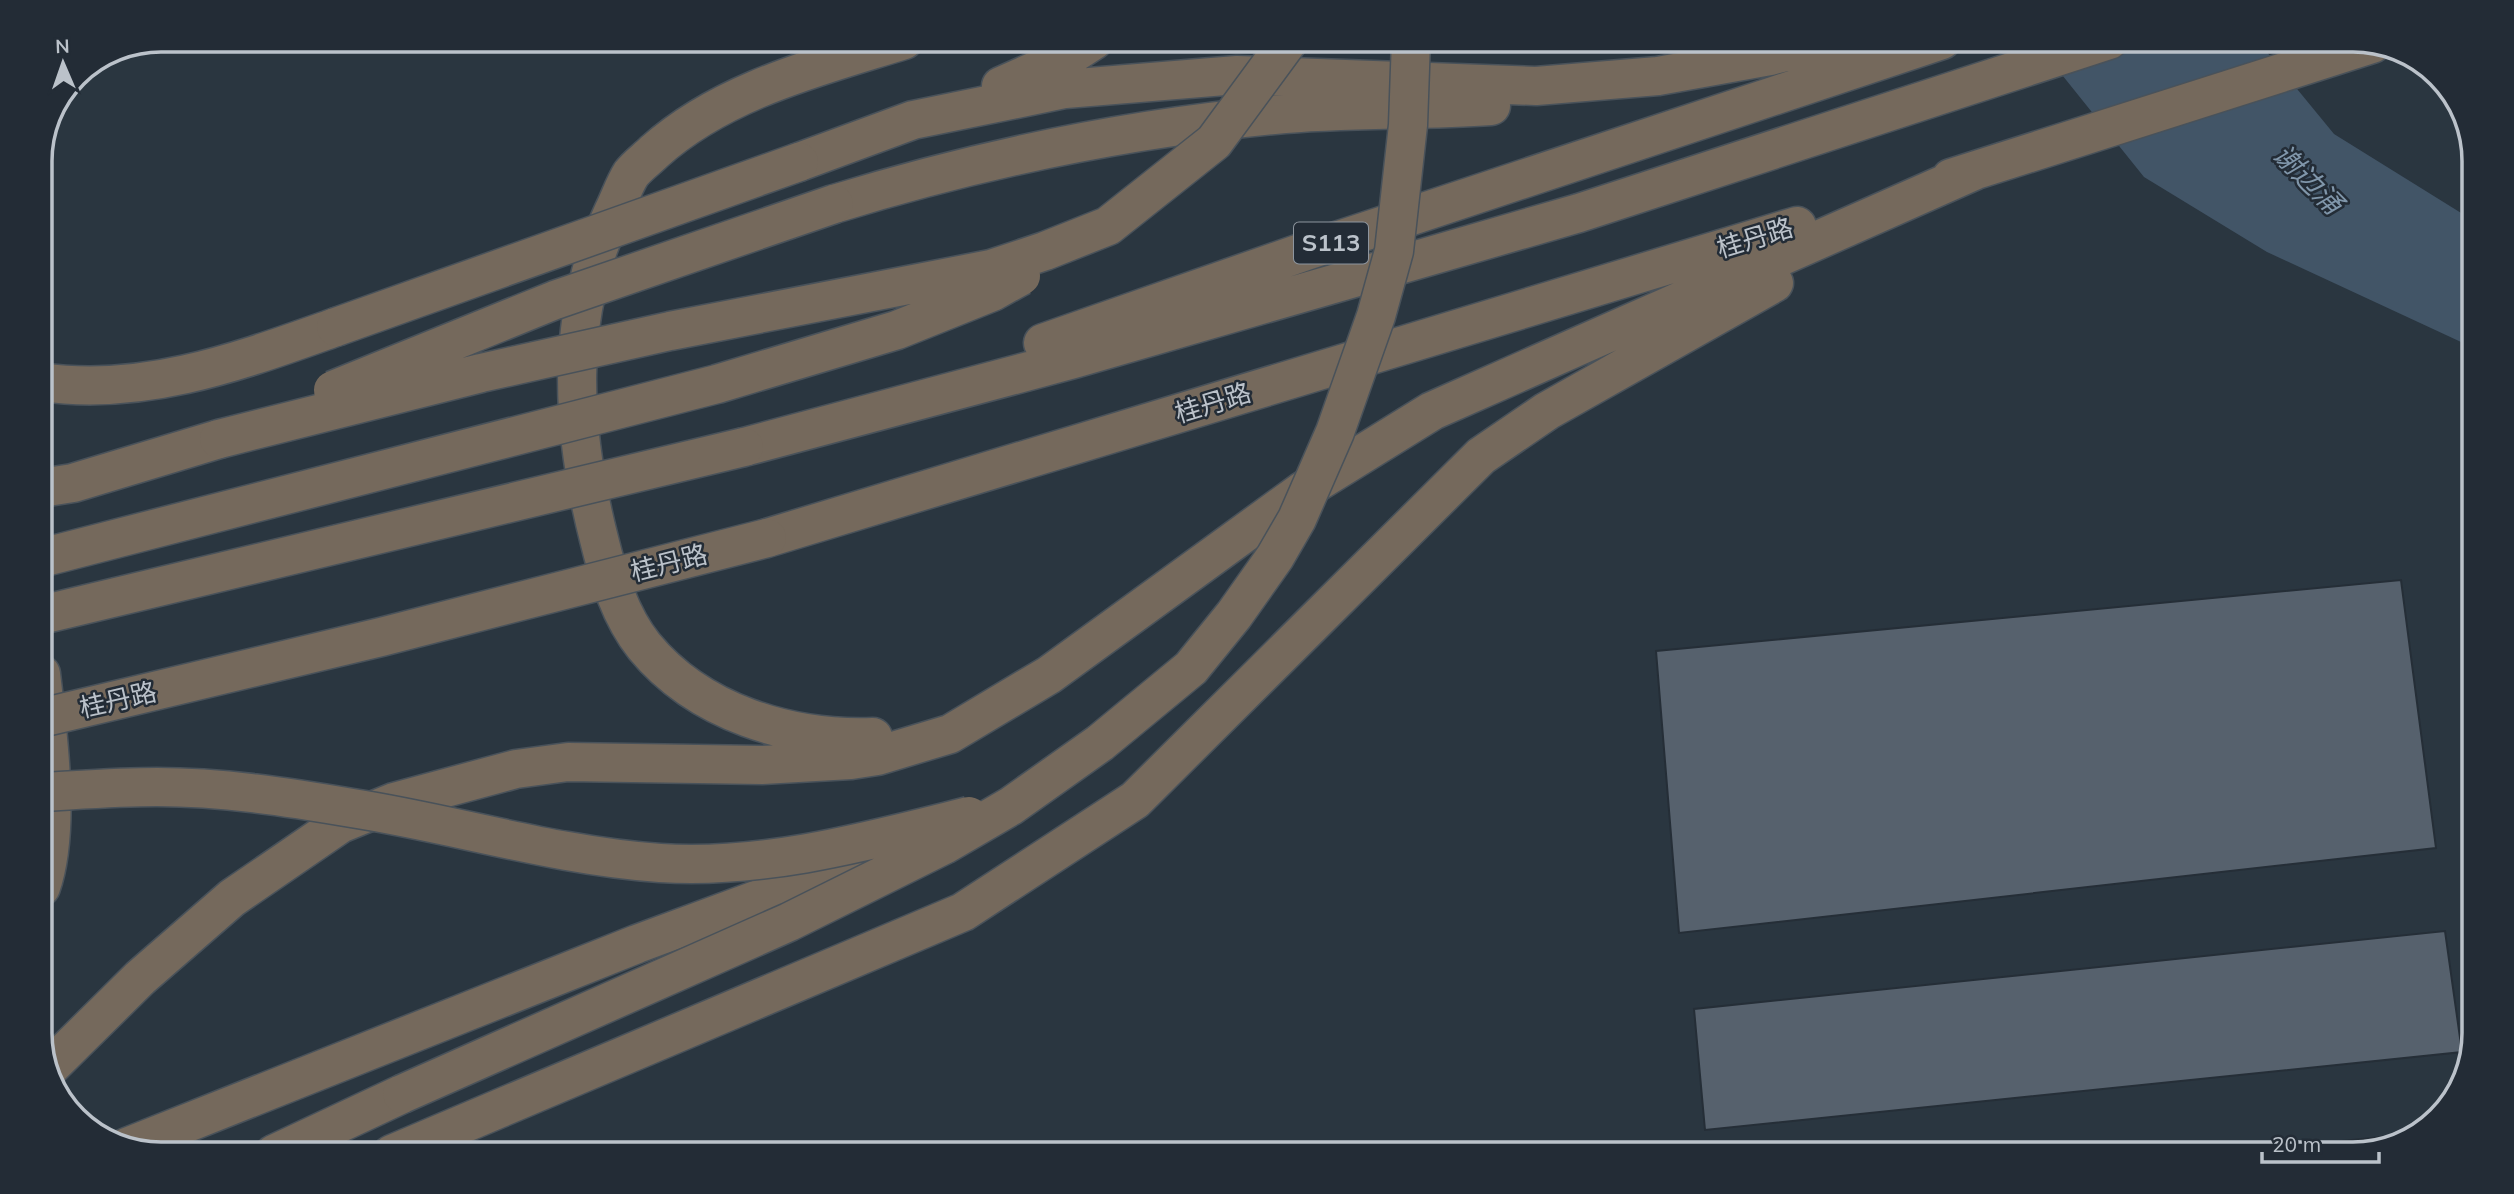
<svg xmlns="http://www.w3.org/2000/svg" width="2514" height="1194" viewBox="0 0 2514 1194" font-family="Mulish,'Noto Sans SC',sans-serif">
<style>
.water{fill:#425567}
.building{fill:#56616d;stroke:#252e37;stroke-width:2}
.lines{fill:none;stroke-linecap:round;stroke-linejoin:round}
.highway-casing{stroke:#49525a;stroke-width:41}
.highway{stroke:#75695c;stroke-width:38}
.highway-bridge-casing{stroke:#49525a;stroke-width:41;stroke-linecap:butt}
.highway-bridge{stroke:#75695c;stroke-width:38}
.labels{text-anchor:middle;stroke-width:5;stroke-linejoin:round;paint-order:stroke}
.shield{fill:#232c36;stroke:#8d959e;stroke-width:2}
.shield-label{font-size:24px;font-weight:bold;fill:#bbc2ca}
.street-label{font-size:26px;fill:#bbc2ca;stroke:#232c36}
.water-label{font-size:28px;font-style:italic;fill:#8096aa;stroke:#232c36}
.rim{fill:none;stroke:#bbc2ca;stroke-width:3.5}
</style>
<rect width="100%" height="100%" fill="#2a3640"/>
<path class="water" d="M2034 40H2257L2334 134 2474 221V348L2267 252 2144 177Z"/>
<path class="building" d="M2401 580 2436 848 1679 933 1656 651Z
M2445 931 2462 1052 1705 1130 1694 1009Z
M2420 1133 2353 1154H2217Z"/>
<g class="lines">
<g class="highway-casing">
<path id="highway" d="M1001 86 1071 55 1094 40
M799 162 913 120 1065 89 1237 75 1536 86 1658 76 1770 56 1835 40
M1951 178 2372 44
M834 204C977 160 1124 129 1274 115 1346 108 1419 111 1491 106
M1043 343 1306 251 1942 40
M41 382C145 397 240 361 336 327
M744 447 1074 359 1579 213 2109 40
M41 488 73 483 219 439
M767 538 1797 226
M41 674C48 734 61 830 41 887
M873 737C790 740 699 713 644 646 620 616 608 576 599 539 571 429 564 317 613 212 619 200 624 185 631 174 637 166 647 159 654 152 723 90 818 67 904 40
M50 1067 140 978 232 898 340 824 394 802 516 769 568 762 762 765 851 760 877 756 950 734 1049 675 1301 492 1432 411 1974 171
M127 1147 637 944 905 845
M274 1154 402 1094
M392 1154 963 912 1135 800 1481 456 1547 411 1774 283"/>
</g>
<use href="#highway" class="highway"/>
<g class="highway-bridge-casing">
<path id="highway-bridge" d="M336 327 799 162
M333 390 555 300 834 204
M219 439 481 373 670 331 991 269 1045 251 1108 226 1214 142 1289 40
M41 558 717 384 897 330 992 292 1021 276
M41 615 744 447
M41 718 381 637 767 538
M41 792C79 790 118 787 157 787 222 787 288 797 352 808 455 824 556 856 660 863 764 870 869 841 969 816
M402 1094 789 922 944 845 1011 806 1100 743 1191 668 1234 615 1275 557 1297 519 1335 432 1376 316 1394 251 1408 125 1411 40"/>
</g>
<use href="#highway-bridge" class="highway-bridge"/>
</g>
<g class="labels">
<rect class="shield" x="1294" y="222.5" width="74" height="41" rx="5"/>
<g class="shield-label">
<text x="1331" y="251">S113</text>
</g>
<g class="street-label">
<text transform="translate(1755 238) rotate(-17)" y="9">桂丹路</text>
<text transform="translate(1213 403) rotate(-17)" y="9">桂丹路</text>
<text transform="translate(669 563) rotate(-14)" y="9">桂丹路</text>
<text transform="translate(118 700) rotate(-13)" y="9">桂丹路</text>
</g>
<g class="water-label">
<text transform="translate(2308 179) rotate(45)" y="10">谢边涌</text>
</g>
</g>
<path d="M0 0H2514V1194H0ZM161 52H2353A109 109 0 0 1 2462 161V1033A109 109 0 0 1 2353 1142H161A109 109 0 0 1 52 1033V161A109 109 0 0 1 161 52Z" fill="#232c36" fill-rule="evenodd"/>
<path class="rim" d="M161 52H2353A109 109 0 0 1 2462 161V1033A109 109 0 0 1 2353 1142H161A109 109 0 0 1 52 1033V161A109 109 0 0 1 161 52Z"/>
<g transform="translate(63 63) rotate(358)" stroke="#232c36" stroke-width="5" paint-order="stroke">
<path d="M0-5L12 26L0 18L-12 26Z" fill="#bbc2ca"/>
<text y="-10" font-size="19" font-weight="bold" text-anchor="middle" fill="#bbc2ca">N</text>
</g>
<path d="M2262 1152v10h117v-10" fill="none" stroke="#bbc2ca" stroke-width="3.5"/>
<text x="2272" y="1152" font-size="21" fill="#bbc2ca" stroke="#232c36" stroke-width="5" paint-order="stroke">20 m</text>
</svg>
